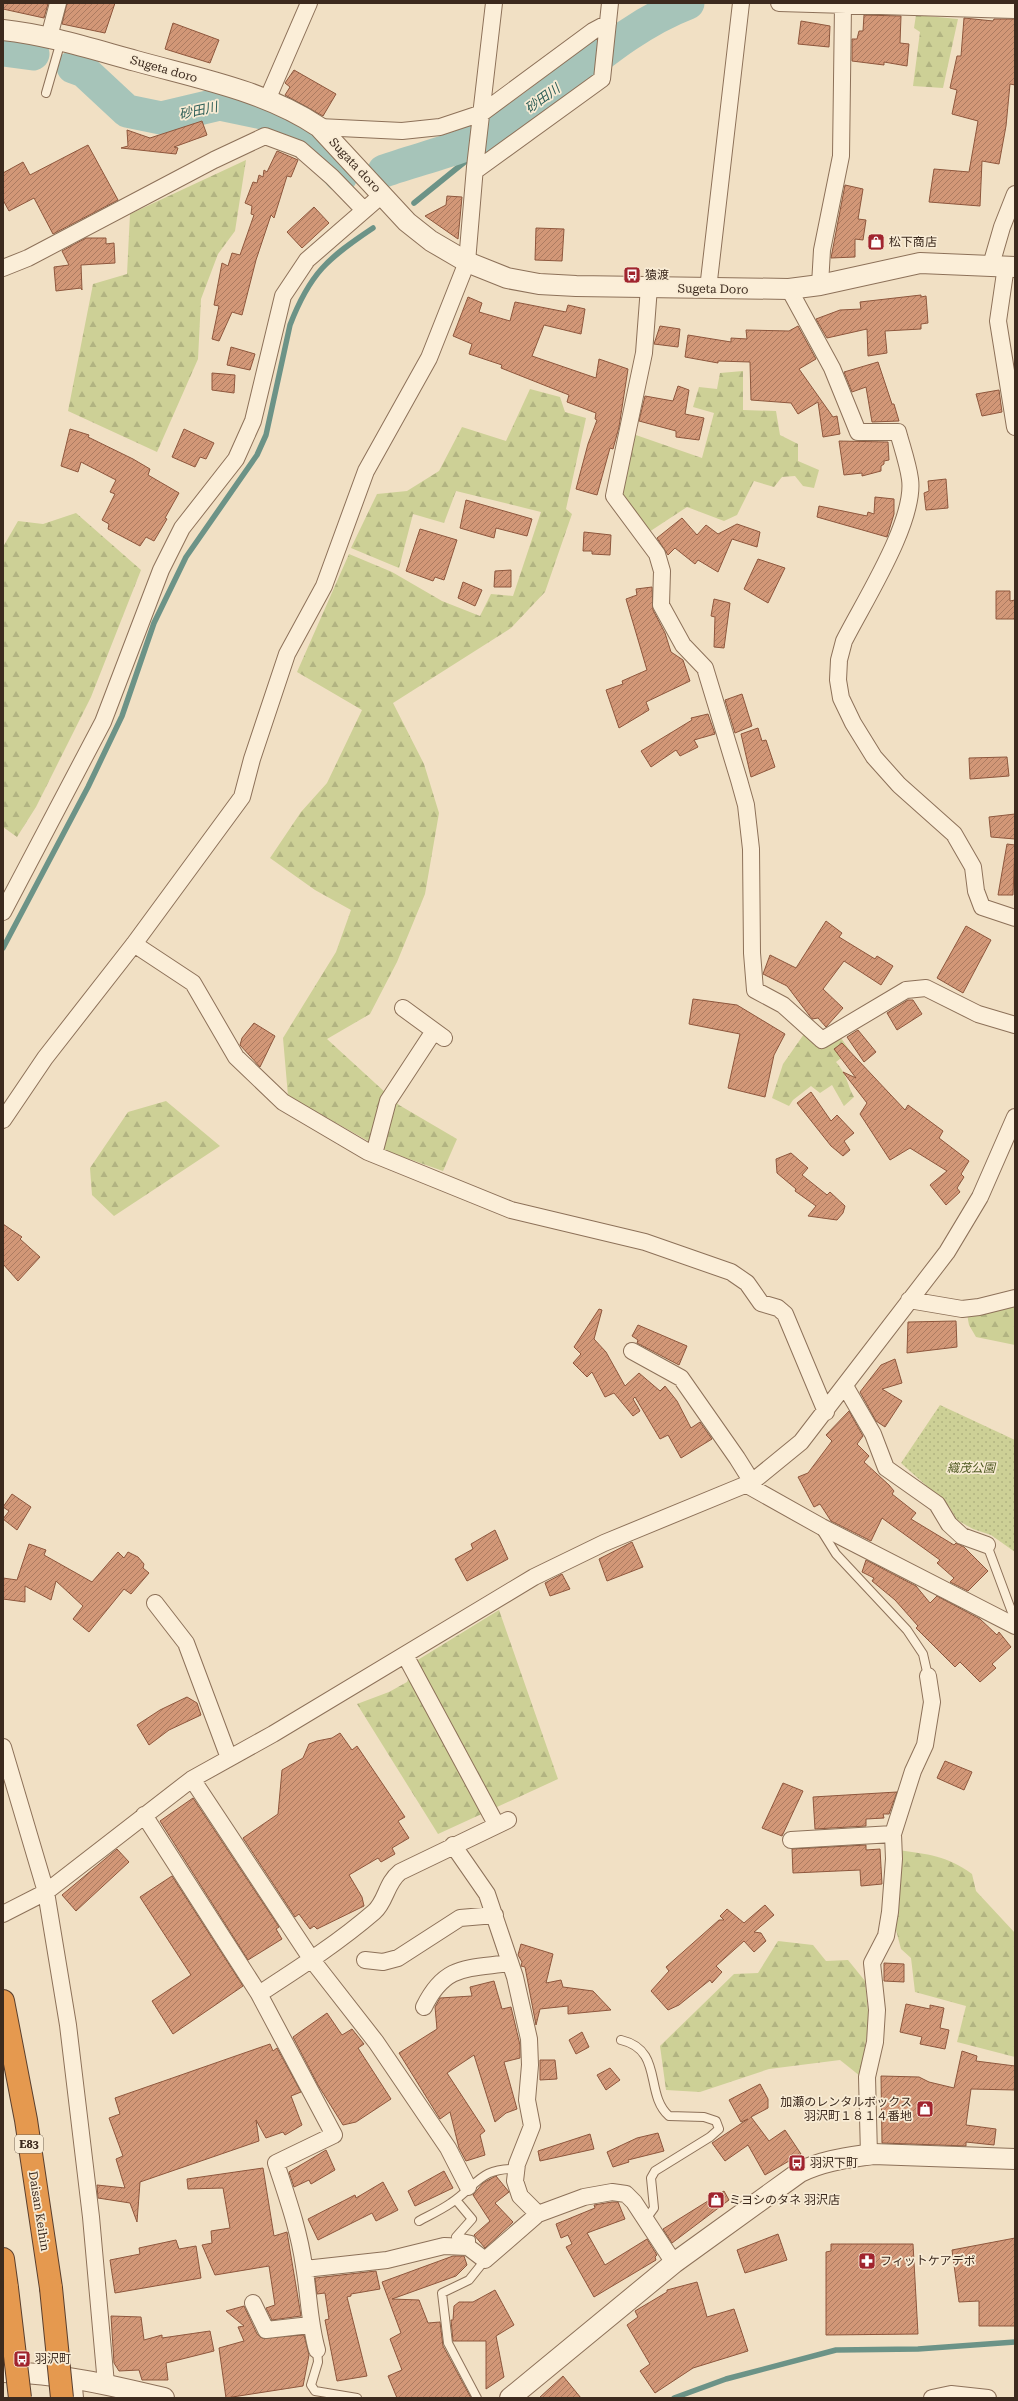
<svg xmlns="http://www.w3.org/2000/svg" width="1018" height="2401" viewBox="0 0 1018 2401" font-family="'Roboto Serif','Noto Sans JP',serif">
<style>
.green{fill:url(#green-dots)}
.forest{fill:url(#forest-firs)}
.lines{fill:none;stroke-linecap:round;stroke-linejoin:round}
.stream{stroke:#6c9387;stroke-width:5.5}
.river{stroke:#a6c4b9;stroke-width:33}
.building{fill:url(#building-hatch);stroke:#8e573d}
.service-casing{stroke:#8d7159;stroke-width:10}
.minor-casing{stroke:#8d7159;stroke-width:18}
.tertiary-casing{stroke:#8d7159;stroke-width:22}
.motorway-casing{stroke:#5b3f2d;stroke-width:24}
.service{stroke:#fbeed8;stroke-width:8}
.minor{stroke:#fbeed8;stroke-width:16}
.tertiary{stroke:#fbeed8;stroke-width:20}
.motorway{stroke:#e5994f;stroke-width:22}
.motorway-bridge-casing{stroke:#5b3f2d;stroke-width:24;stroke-linecap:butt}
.motorway-bridge{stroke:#e5994f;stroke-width:22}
.labels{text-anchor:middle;stroke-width:3.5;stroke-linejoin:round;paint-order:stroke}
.shield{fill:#f8ebd4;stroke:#746455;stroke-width:1}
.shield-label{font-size:11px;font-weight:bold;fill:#3c2a1e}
.street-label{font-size:12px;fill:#3c2a1e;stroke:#f8ebd4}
.poi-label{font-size:12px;fill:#3c2a1e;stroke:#f8ebd4;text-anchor:start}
.park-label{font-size:12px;font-style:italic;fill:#505a23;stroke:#f8ebd4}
.water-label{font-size:13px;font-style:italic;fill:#2c5d56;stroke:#f8ebd4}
</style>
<defs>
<pattern id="green-dots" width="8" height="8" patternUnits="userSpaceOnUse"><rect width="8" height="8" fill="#cdd096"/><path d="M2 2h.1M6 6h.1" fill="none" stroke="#b1b381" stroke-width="1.8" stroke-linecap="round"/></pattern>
<pattern id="forest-firs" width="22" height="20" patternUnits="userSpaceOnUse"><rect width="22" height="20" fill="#cdd096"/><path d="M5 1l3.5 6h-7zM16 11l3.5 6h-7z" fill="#b1b381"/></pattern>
<pattern id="building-hatch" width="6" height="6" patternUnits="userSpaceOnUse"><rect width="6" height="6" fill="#d29777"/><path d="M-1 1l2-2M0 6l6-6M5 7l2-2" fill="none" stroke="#ac7b61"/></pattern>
</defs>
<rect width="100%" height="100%" fill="#f1e0c4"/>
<path class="green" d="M940 1405 1015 1440V1552L991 1535 973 1529 957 1520 949 1506 901 1463Z"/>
<path class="forest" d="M916 15 958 19 943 88 913 86 920 32 914 28Z
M246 160 235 231 218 254 201 299 198 359 157 452 68 411 93 284 127 274 130 214Z
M743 371V410L776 411 780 435 798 444V461L819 470 814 488 803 486 795 476 782 477 774 487 754 481 737 515 724 521 687 507 649 532 619 492 633 434 702 458 714 413 693 407 699 387 717 389 720 373Z
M530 389 560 397 565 412 586 418 566 509 572 514 545 592 511 628 393 703 424 764 439 813 425 894 397 962 370 1014 327 1039 399 1105 457 1139 443 1171 386 1151 288 1096 283 1038 336 952 351 910 315 890 270 858 301 812 327 783 362 710 297 672 349 554 392 572 442 601 480 616 491 594 513 596 541 512 456 491 444 523 413 514 399 568 351 548 377 494 407 491 439 471 462 427 506 441Z
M76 513 141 570 91 697 36 807 17 837 3 827V547L18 521 43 524Z
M804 1034 839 1035 850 1051 836 1062C848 1076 846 1082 854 1097L844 1106 832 1085 820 1093 811 1086 793 1100 789 1106 772 1098 783 1064Z
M166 1101 220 1146 114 1216 92 1195 90 1168 128 1112Z
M1015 1303V1345L976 1337 969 1325 967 1314Z
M499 1610 558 1779 438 1834 357 1704 389 1692 407 1682 416 1661Z
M898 1850C927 1854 948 1856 972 1874L976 1891 1015 1933V2057L957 2042 966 2006 915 1992 911 1958 901 1949 895 1926Z
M778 1941 813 1945 826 1961 848 1960 865 1981 869 2022 860 2076 840 2060 769 2069 700 2092 666 2090 660 2046 734 1974 758 1973Z"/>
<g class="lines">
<path class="stream" d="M481 148 498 131
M414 203 472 156
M3 948 88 787 122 716 154 623 186 557 257 455 266 435 290 325C310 273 328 258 373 228
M674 2398 726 2379 836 2350 918 2349 1015 2342"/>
<path class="river" d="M3 50 33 54
M73 67 84 71 127 111 161 118 220 104 267 114 324 157 341 176
M384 171C417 159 470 147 499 130 564 91 615 31 688 3"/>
</g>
<path class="building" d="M3 3H41L48 4 44 18 3 9Z
M67 3H115L105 33 62 24Z
M864 15 901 16 900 43 909 44 907 66 884 62V65L852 61V39H857L859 31H863Z
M964 18 993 21 994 19H1015V85L1010 84 1006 126 999 164 982 161 980 206 929 202 934 169 969 172 978 121 952 114 957 90 950 88 957 56H961Z
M801 21 830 26 829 47 798 44Z
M173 23 219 40 210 63 165 49Z
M294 70 336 94 323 116 285 95 290 87 285 83Z
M202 121 207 135 174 147 178 148 176 154 121 148 128 146 127 130 150 138Z
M88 145 118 200 53 234 34 198 9 211 3 200V173L23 162 30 175Z
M277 151 298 160 291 177 287 176 274 218 271 215 256 260 242 315 232 312 219 341 212 339 219 306 214 305 222 263 228 266 232 253 240 255 254 215 251 214 252 206 245 203 253 182 257 183 259 175 263 177 264 170 267 172Z
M845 185 863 189 858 219 866 220 863 240 855 239V257L831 258Z
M447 196 462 197 458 239 425 216 446 205Z
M314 207 329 223 302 248 287 232Z
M536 228 564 229 562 261 535 260Z
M86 238H106V244L114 243 115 263 81 265 82 290 81 288 56 291 54 267 69 265 62 251Z
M921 295V297L926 296 928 323 921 324V329L885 331 887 353 868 356 867 329 827 338 816 319 840 310 861 309 860 302Z
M468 297 482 303 479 312 510 321 515 302 566 312 568 305 585 309 581 334 544 325 532 356 596 378 599 359 628 369 619 427 613 449 610 448 597 495 576 489 588 444 597 420 595 419 596 413 567 402 569 395 501 368 502 365 469 354 472 344 453 336Z
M660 326 680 329 678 347 654 344Z
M798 326 816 359 799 369 833 417 837 416 840 434 823 437 818 402 798 414 791 403 751 400 750 362 718 361V363L685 357 688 335 731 342V338L747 339 746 330 789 331Z
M231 347 255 354 250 370 227 365Z
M878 362 892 404H894L899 421 872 422 866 387 852 392 844 372Z
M212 373 235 375 234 393 212 390Z
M678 386 689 390 685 414 704 418 699 440 676 437V431L639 421 645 396 673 401Z
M999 390 1002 412 982 416 976 394Z
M70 429 89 435 88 437 133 459 150 469 148 475 179 493 165 518 167 519 154 541 146 537 140 546 108 529 109 524 102 520 115 494 110 492 116 480 81 462 78 472 61 466Z
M184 429 214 443 206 459 200 457 195 467 172 457Z
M839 441 888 442 889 460 884 461V464L881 466V471L862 476V473L844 475Z
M946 479 948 508 926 510 924 493 929 491 928 481Z
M875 497 894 499V514L887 537 817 517 819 506 867 516 868 512 874 514Z
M466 500 532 519 527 536 496 528 494 538 460 528Z
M682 518 697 535 706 525 718 534 737 524 760 532 757 547 732 539 718 572 698 560 695 564 675 548 668 555 657 538Z
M420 529 457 540 444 580 435 577 433 581 406 571Z
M584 532 611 535 610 555 592 554V551H583Z
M758 559 785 568 768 603 744 589Z
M511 570V587H494L495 571Z
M463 582 482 590 475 606 458 598Z
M652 587 653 610 665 633 671 652 683 660 690 681 646 702 649 710 619 728 606 690 623 684 622 681 647 670 626 599 637 595 636 589Z
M996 591H1010V601L1015 600V619H996Z
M714 599 730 603 724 648 714 647 715 617 711 616Z
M742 694 752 726 735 733 725 700Z
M708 714 715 734 694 740 698 747 680 756 676 750 651 767 641 751 692 720 691 718Z
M758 728 762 741 766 740 775 767 751 777 741 734Z
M1007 757 1009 776 970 779 969 758Z
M1015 814V839L991 837 989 817Z
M1007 844 1015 845 1013 895H998Z
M826 921 842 933 839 937 875 959 877 956 893 966 881 985 844 961 823 989 843 1008 826 1027 818 1018 812 1019 809 1015 787 986 763 974 770 955 796 968Z
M966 926 991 940 963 993 937 978Z
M693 999 737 1005 785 1034 774 1055 765 1097 728 1088 740 1034 689 1024Z
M908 1000H913L922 1014 897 1030 887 1013Z
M254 1023 275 1036 260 1067 240 1045 242 1038Z
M858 1030 876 1052 864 1062 847 1037Z
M842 1043 905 1110 908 1105 943 1131 939 1138 969 1161 961 1174 964 1177 957 1188 960 1192 946 1205 930 1185 947 1171 910 1148 890 1160 860 1114 867 1103 843 1072 856 1078 834 1049Z
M811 1092 831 1121 837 1115 854 1133 844 1141 850 1150 843 1156 831 1146 797 1103Z
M791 1153 808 1168 802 1175 827 1195 830 1192 845 1206 843 1213 837 1220 808 1216 816 1206 795 1191 796 1189 777 1173 776 1159Z
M3 1224 22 1237 20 1239 40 1257 18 1281 3 1264Z
M599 1309 602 1310 594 1339 606 1352 625 1386 639 1373 660 1391 665 1386 677 1401 691 1428 700 1422 712 1439 681 1458 668 1435 660 1439 635 1397 633 1399 640 1411 633 1416 614 1393 605 1397 592 1372 587 1377 573 1363 581 1354 574 1347Z
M956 1321 957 1347 907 1353 908 1322Z
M638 1325 687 1346 679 1365 637 1343 638 1340 632 1336Z
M895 1359 902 1383 882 1389 902 1401 885 1427 876 1421 860 1392 881 1365Z
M849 1411 863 1436 857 1444 869 1456 864 1462 889 1485 894 1491 892 1494 916 1513 911 1519 954 1545 956 1543 964 1547 988 1571 968 1591 950 1582 954 1578 937 1563 940 1560 882 1518 871 1541 831 1521 820 1504 814 1507 798 1477 808 1473 832 1441 826 1435Z
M12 1494 31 1507 17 1530 3 1519 9 1511 3 1507Z
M495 1530 508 1559 467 1581 455 1559 473 1549 471 1544Z
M632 1542 643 1567 607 1581 599 1559Z
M29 1544 46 1550 44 1555 92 1582 118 1552 124 1558 128 1552 138 1557 144 1564 143 1568 149 1573 131 1594 124 1589 89 1632 73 1619 83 1606 56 1581 51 1600 25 1586V1602L3 1599V1578L17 1580Z
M866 1560 916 1586 930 1603 937 1596 980 1619 997 1635 999 1632 1011 1647 992 1664 996 1668 980 1682 960 1662 955 1667 916 1628 918 1626 895 1600 872 1581 874 1578 862 1572Z
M562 1574 570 1589 550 1596 545 1583Z
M187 1697 197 1703 201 1715 169 1730 149 1745 137 1725 160 1710Z
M340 1733 352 1750 357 1746 405 1817 398 1821 409 1838 392 1848 395 1854 381 1862 378 1858 349 1875 362 1897 364 1906 317 1929 314 1926 310 1929 299 1914 295 1917 243 1838 278 1814 282 1770 303 1758 309 1744 317 1741 332 1738Z
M945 1761 972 1772 964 1790 937 1778Z
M783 1783 803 1791 782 1836 762 1828Z
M897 1792 889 1814H883L884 1818 866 1819V1826L815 1829 813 1797Z
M193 1798 279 1927 276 1929 282 1939 248 1960 160 1821Z
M866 1845V1850L880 1849 882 1884 861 1886 860 1870 793 1873 792 1849Z
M117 1849 129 1862 76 1911 62 1895Z
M172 1876 243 1986 173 2034 152 2001 191 1975 140 1897Z
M765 1905 774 1915 754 1932 761 1933 766 1941 754 1952 744 1941 716 1966 722 1972 712 1983 710 1980 679 2005 668 2010 651 1991 669 1971 666 1967 719 1920H724L720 1916 727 1909 744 1923Z
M521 1944 553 1954 546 1983 561 1980 563 1987 593 1991 611 2010 568 2014V2006L540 2009 536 2025 525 1967 521 1966 522 1962 518 1955Z
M884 1963 904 1964V1982L884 1981Z
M494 1981 502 2009 511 2007 520 2045V2058L504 2062 517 2109 506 2113 495 2122 474 2055 447 2073 485 2131 480 2135 485 2155 466 2161 459 2148 450 2112 440 2119 399 2053 437 2029 435 2007 440 1998 472 1996 470 1987Z
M906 2004 930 2009V2005L944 2008 940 2028 949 2030 945 2049 920 2044 922 2037 900 2032Z
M327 2013 342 2035 352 2029 364 2044 358 2048 391 2099 356 2122 343 2125 318 2085 293 2037Z
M582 2032 589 2047 576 2054 569 2040Z
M270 2044 273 2051 277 2048 301 2092 291 2096 302 2125 285 2135 283 2132 266 2138 256 2120 259 2141 140 2182 137 2222 130 2203 98 2198 97 2185 125 2188 116 2159 123 2156 109 2118 120 2114 115 2098Z
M962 2051 977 2056 976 2061 1015 2066V2090L971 2089 966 2125 996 2129 994 2145 966 2142V2146L882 2143 881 2076 919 2077 929 2082 954 2088Z
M540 2060H555L557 2079 540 2080Z
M610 2068 620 2080 606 2090 597 2075Z
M760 2084 768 2099V2108L751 2117 769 2141 785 2130 801 2154 765 2175 748 2145 725 2161 712 2143 748 2119 741 2122 729 2100Z
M658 2133 664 2151 628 2160 629 2162 613 2167 607 2152 637 2138Z
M590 2134 594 2149 540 2161 538 2151Z
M326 2150 335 2170 311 2184 309 2180 294 2187 289 2172Z
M263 2168 274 2236 287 2232 301 2316 272 2320 266 2308 275 2305 269 2266 215 2275 202 2245 212 2243 211 2231 230 2228 223 2188 188 2189 187 2179Z
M444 2171 453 2188 415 2206 408 2191Z
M496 2176 509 2192 495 2203 513 2222 485 2248 474 2235 490 2221 473 2195 483 2183Z
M383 2182 398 2210 376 2221 372 2213 318 2240 308 2219 355 2195 356 2198Z
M724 2191 729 2200 672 2243 663 2229Z
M612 2202H618L625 2219 587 2233 605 2265 647 2239 657 2255 655 2257 656 2260 594 2297 566 2247 572 2244 568 2235 561 2238 556 2224 595 2208 594 2205Z
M778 2234 787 2260 745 2273 737 2250Z
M1015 2238V2326H979V2301L959 2302 952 2250Z
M176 2240 179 2249 196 2246 201 2278 115 2293 110 2260 140 2254 139 2248Z
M831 2244H913L918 2334 826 2335V2252L831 2251Z
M453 2256H464L467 2265 456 2276 392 2299 419 2300 428 2323 440 2322 443 2346 471 2398H397L388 2376 402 2370 390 2339 401 2333 382 2282Z
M376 2271 380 2289 351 2294V2296L347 2297 367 2376 337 2381 325 2320 329 2319 325 2293 317 2294 315 2278Z
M697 2282 707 2317 734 2309 748 2351 693 2368 655 2393 640 2371 650 2364 627 2325 638 2317 635 2311 667 2292V2290Z
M495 2290 514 2325 496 2336 504 2377 486 2389V2341H453L451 2320H453L454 2306 459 2302H473Z
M244 2306 257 2334 262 2338 304 2335 309 2355 303 2386 226 2398 219 2348 244 2341 238 2327 244 2326 226 2311Z
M111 2316 141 2317 144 2340 162 2335V2338L210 2331 214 2351 166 2363 168 2380H142L139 2370 119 2371 114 2363Z
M563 2376 581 2398H539Z"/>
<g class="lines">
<g class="service-casing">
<path id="service" d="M46 93 61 41
M821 1530 836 1554 907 1630 923 1654 928 1676
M987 1545 1013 1615 1010 1624
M621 2040C664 2050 644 2094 669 2116L704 2117 716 2121 719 2129 710 2137 655 2171 651 2178 654 2208 646 2219
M456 2200 472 2219 456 2237 471 2240V2250
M419 2221C430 2215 441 2210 451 2203 477 2186 480 2167 517 2169
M317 2350 318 2362 311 2385 315 2391 357 2398
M477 2398 448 2343 442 2293 469 2280 485 2260"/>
</g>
<g class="minor-casing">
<path id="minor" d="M779 3 1015 10
M49 37 58 3
M267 100 309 3
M319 127 402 131 440 127 482 113 593 31 608 23
M475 171 602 79 610 3
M991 265 1002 227 1015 194
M1006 266 998 321 1015 427
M3 268 28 258 214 160 265 136 300 149 332 177 364 210
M820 285 822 250 841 156 843 5
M649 287 644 353 614 496 657 554 662 571 661 605 683 645 705 668 739 780 746 805 751 849 752 953 755 990 783 1005 822 1040 906 990 926 988 978 1014 1015 1025
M708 289 741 3
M789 289 832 368 858 432H898C902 447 908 464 910 479 916 521 863 603 844 641L839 660 838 680 841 698 853 723 874 757 899 785 954 834 973 867 976 891 982 907 1015 918
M3 912 103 722 161 570 182 528 236 459 253 421 283 296 307 260 383 194
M134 944 193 983 236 1057 283 1102 368 1152 511 1210 645 1242 731 1272 747 1283 761 1303 778 1308 785 1314 826 1412
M403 1008 444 1038
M3 1120 45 1058 134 944 242 797 252 759 287 654 324 586 366 471 429 358 467 262 475 167 494 3
M374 1154 388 1101 434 1031
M909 1300 962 1309 979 1307 1015 1298
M632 1351 681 1378 737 1458 752 1482
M845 1386 873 1434 886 1468 937 1504 949 1524 962 1536 987 1545
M747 1485 822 1527 1015 1626
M155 1603 186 1643 229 1758
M405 1655 496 1824
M3 1747 46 1892 68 2025 91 2217 106 2384
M192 1779 312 1960 376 2042 448 2148 468 2187
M144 1815 259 1994 334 2135 276 2163C287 2197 299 2230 304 2266 309 2294 309 2322 317 2350
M791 1840 893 1834
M453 1845 487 1894 515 1977 529 2039 530 2065 527 2100 532 2126 517 2164 515 2181 520 2196 538 2214
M3 1914 46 1892 192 1779 273 1734 534 1577 604 1543 752 1482 801 1442 947 1252 980 1197 1015 1117
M365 1960 383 1962 398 1958 460 1918 495 1915
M259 1994C299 1968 338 1943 374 1912 386 1902 386 1883 400 1872L508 1820
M424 2007C445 1964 467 1969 510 1963
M869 2155 867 2077 875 2042 877 2010 872 1963 886 1936 890 1912 894 1859 893 1834 913 1771 925 1745 932 1702 928 1676
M305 2269 387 2260 444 2246 468 2247 485 2260 538 2214 584 2197 612 2192 626 2194 634 2202 674 2263
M253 2303 266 2330 310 2325
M73 2377 75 2398
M932 2398 951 2394 988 2398"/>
</g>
<g class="tertiary-casing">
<path id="tertiary" d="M3 30C49 35 92 49 136 61 197 78 266 91 319 127L407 222 431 241 467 262 507 278 539 284 576 286 789 289 820 285 920 263 1015 267
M3 2372C59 2373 110 2385 164 2398
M510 2398 674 2263 800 2172C825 2160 847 2158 873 2154L1015 2159"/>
</g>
<g class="motorway-casing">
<path id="motorway" d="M3 2001 26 2120 51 2288
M3 2259 7 2288"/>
</g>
<use href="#service" class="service"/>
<use href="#minor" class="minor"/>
<use href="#tertiary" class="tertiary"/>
<use href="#motorway" class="motorway"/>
<g class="motorway-bridge-casing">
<path id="motorway-bridge" d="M7 2288 20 2398
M51 2288 62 2398"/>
</g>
<use href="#motorway-bridge" class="motorway-bridge"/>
</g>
<defs>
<g id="shop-square" transform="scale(0.9)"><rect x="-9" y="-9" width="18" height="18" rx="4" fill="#a0242e" stroke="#f8ebd4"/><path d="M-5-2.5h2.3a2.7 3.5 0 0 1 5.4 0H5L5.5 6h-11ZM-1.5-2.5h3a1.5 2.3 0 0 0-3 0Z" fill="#fff"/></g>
<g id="bus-square" transform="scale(0.9)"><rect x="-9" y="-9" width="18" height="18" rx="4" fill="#a0242e" stroke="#f8ebd4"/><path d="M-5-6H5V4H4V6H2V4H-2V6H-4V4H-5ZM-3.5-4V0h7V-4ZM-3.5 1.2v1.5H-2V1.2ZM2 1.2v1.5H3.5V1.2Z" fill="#fff"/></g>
<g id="pharmacy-square" transform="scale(0.9)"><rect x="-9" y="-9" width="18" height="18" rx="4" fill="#a0242e" stroke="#f8ebd4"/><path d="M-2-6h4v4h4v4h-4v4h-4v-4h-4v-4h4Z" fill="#fff"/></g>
</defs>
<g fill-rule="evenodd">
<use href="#shop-square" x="876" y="242"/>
<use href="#bus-square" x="632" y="275"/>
<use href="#shop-square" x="925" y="2109"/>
<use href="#bus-square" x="797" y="2163"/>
<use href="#shop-square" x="716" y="2200"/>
<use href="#pharmacy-square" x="867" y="2261"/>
<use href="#bus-square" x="22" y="2359"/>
</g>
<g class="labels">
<rect class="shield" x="15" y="2135" width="28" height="18" rx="3"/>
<g class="shield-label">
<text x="29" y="2148">E83</text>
</g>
<g class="street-label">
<text transform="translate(164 69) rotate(16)" y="4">Sugeta doro</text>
<text transform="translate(355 165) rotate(47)" y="4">Sugata doro</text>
<text transform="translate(713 289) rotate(1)" y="4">Sugeta Doro</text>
<text transform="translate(39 2211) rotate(81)" y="4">Daisan Keihin</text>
</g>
<g class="poi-label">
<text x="889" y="246">松下商店</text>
<text x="645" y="279">猿渡</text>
<text x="912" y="2106" text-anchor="end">加瀬のレンタルボックス<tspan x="912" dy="14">羽沢町１８１４番地</tspan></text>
<text x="810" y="2167">羽沢下町</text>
<text x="729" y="2204">ミヨシのタネ 羽沢店</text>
<text x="880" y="2265">フィットケアデポ</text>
<text x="35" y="2363">羽沢町</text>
</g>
<g class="park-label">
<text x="971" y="1472">織茂公園</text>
</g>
<g class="water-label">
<text transform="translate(542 98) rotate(-36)" y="5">砂田川</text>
<text transform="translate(198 110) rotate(-12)" y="5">砂田川</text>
</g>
</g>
<rect width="1018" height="2401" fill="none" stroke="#3c2a1e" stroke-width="8"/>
</svg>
